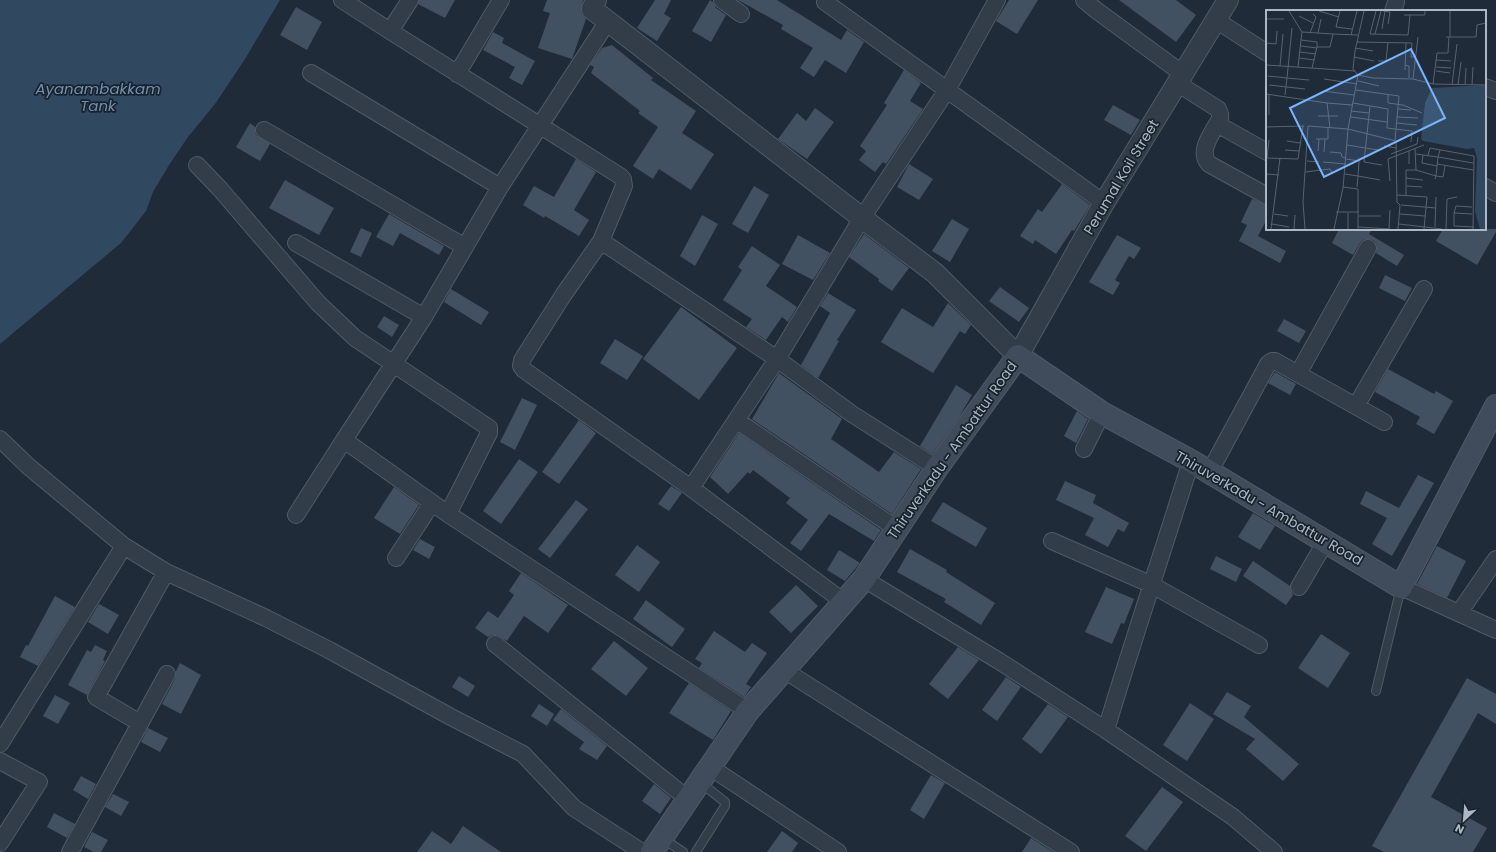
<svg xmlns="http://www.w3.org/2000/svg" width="1496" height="852" viewBox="0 0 1496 852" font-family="Poppins,sans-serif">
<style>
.water{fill:#314861}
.building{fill:#425161}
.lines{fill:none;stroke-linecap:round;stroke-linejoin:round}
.service-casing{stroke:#505b67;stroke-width:10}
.minor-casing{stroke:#505b67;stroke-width:18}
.tertiary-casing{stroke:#505b67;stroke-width:22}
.secondary-casing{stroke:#505b67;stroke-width:24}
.service{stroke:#333d49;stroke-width:8}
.minor{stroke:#333d49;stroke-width:16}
.tertiary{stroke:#333d49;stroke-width:20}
.secondary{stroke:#404c5c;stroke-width:22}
.labels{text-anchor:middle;stroke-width:3.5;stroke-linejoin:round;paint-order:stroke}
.street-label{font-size:14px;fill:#adb8c6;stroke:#18222d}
.water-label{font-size:15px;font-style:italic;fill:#7390b0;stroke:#18222d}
.inset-road{fill:none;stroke:#586371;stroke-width:1}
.view{fill:#7ab4fe;fill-opacity:0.15;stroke:#7ab4fe;stroke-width:2}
.inset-edge{fill:none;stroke:#adb8c6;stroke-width:2}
</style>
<rect width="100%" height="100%" fill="#1f2b39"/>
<path class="water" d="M0 0H280L245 59 215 104 188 137 169 165 153 192 146 211 121 243 0 344Z"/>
<path class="building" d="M419 0H455L445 18 418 4Z
M547 0H583L581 10 582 14 586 19 572 59 538 48 550 13 543 11Z
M655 0H671L664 14 671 18 657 41 637 28Z
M710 0 713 2 716 8 726 15 711 42 692 31Z
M738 0H777L841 40 847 30 864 42 846 73 825 60 814 77 800 68 813 48 781 29 783 25Z
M1009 0H1038L1017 34 996 21Z
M1119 0H1176L1196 15 1176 42Z
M296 7 322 22 307 50 280 35Z
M493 32 504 38 502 43 535 61 522 85 509 78 515 67 483 50Z
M612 45 653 78 651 80 696 111 682 133 714 154 691 190 659 169 653 179 633 166 658 127 638 113 640 111 591 73 594 67 590 65 602 48Z
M904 70 921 83 910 101 923 109 886 164 883 162 875 172 859 160 866 151 860 146 887 105 884 103Z
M1113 105 1140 120 1131 135 1104 120Z
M815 108 834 122 807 159 778 139 797 113 806 121Z
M250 123 255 127V130L256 135 270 144 260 161 236 147Z
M576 159 596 172 574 210 589 220 579 236 545 216 544 218 523 205 534 186 554 197Z
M909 164 933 179 919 200 897 187Z
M285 180 334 208 319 235 269 208Z
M1062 184 1090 205 1081 220 1074 231 1072 230 1056 254 1035 240 1033 244 1020 236 1038 209 1042 212Z
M754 186 769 195 748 233 732 224Z
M1252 199 1267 205V219L1258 236 1286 251 1280 263 1239 241 1247 225 1241 222Z
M389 214 444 246 439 255 400 233 393 246 376 237Z
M702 215 718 224 695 266 680 256Z
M952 219 969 229 950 262 932 251Z
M361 228 372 233 361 257 350 252Z
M1339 229H1372L1369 234 1404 255 1397 266 1376 253 1377 248 1376 243 1373 240 1368 239 1363 240 1360 243 1353 255 1332 243Z
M1443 229H1496V232L1477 265 1436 241Z
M864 234 909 268 892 291 878 281 879 279 849 257Z
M798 235 830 253 813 280 782 264Z
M1117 235 1141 248 1134 259 1129 256 1115 280 1120 283 1113 295 1089 282Z
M752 246 780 265 766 286 797 307 788 322 782 317 766 340 746 327 752 319 723 300 742 270 738 267Z
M1385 275 1412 288 1405 301 1379 288Z
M1000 287 1029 308 1019 322 989 301Z
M451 289 489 312 481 325 444 302Z
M828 293 856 310 837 340 839 341 818 378 801 365 830 313 820 306Z
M948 303 971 325 965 334 960 331 933 373 881 342 902 308 933 327Z
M681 307 737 348 699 400 643 359Z
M384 316 399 325 392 337 377 327Z
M1284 319 1306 331 1299 343 1277 331Z
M615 339 643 356 627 380 600 363Z
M1388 369 1434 394 1436 391 1453 401 1434 434 1416 424 1420 417 1375 392Z
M1275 372 1296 384 1290 395 1268 383Z
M779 373 842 419 831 439 879 472 894 452 921 469 892 514 752 419Z
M956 385 972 395 959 417 932 454 920 446Z
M522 398 537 405 515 450 500 442Z
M1077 411 1088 419 1076 443 1064 436Z
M579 420 596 433 559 484 542 472Z
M739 433 881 530 874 541 829 514 801 551 790 543 808 520 786 503 790 498 753 470 750 474 748 472 728 494 710 477Z
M519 459 538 472 501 524 483 511Z
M1418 475 1434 483 1392 556 1372 544 1387 518 1360 504 1366 491 1399 508Z
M1065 481 1096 495 1093 503 1129 523 1124 532 1118 529 1108 547 1085 535 1094 518 1056 500Z
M671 486 682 493 669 511 658 504Z
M394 487 419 505 400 534 374 518Z
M576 500 588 509 550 558 538 549Z
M943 502 987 528 976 547 931 521Z
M1253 513 1275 526 1260 550 1238 537Z
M420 539 435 547 429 559 413 550Z
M637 545 660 562 639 592 615 575Z
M1437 546 1466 561 1447 598 1417 584Z
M910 549 947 570 946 572 995 603 981 625 944 602 946 599 897 572Z
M839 550 860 563 845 581 827 570Z
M1216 556 1242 569 1236 582 1210 569Z
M1253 561 1290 586 1291 591 1293 595 1286 605 1243 576Z
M521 573 568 605 548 633 524 616 507 641 497 635H492L488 637 475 628 488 611 498 618 514 595 509 591Z
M796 585 818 606 791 633 769 612Z
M1106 587 1134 599 1124 624 1121 623 1112 644 1085 632Z
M55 596 75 607 38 666 20 657 26 645 28 646Z
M646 600 685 629 672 647 633 619Z
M99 604 119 615 108 634 88 622Z
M714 631 745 652 752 643 767 653 746 684 751 687 744 697 699 668 702 663 695 659Z
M1321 634 1350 653 1328 688 1298 668Z
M614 641 648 668 626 696 591 669Z
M95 645 107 651 103 660 105 661 87 695 68 685 87 650 91 652Z
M958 647 979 660 948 699 929 684Z
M180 663 201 675 181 714 162 704 175 679 176 671Z
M459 676 475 686 468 697 452 687Z
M1006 677 1021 687 997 721 982 710Z
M1467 678 1496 694V724L1478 713 1431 797 1487 828 1473 852H1384L1372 846Z
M689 683 731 711 713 740 669 713Z
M1227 692 1251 706 1244 717 1299 764 1283 781 1246 749 1255 739 1213 714Z
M55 695 70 703 58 724 43 716Z
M1190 703 1214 719 1187 761 1163 745Z
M539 704 554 714 547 726 531 716Z
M1048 704 1068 717 1041 754 1022 739Z
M561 709 607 746 597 760 579 749 584 742 553 720Z
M148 728 168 738 160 752 141 742Z
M931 775 945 783 924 819 910 810Z
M81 776 96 784 88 799 73 790Z
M654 784 671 798 660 814 642 801Z
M1162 787 1183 802 1146 851 1125 836Z
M113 794 129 802 121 816 105 807Z
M54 813 75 824 67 838 47 827Z
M463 826 501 852H417L432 831 451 844Z
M782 831 798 843 792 852H767Z
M92 832 108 840 101 852H94L84 847Z
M1031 838 1053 852H1022Z"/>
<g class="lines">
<g class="service-casing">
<path id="service" d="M1376 691 1401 587
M662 838 683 852
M696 852 725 806V802L701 783"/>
</g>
<g class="minor-casing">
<path id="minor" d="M342 0 390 31
M410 0 390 31 620 176 623 179 624 186 601 241 564 294 522 360 521 366 524 370 691 488 844 602
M722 0 741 14
M1084 0 1096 10 1183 74
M825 2 1104 203
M1393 11 1396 2
M1216 20 1267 53
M608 21 500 187 424 317 344 440 448 514 748 711
M311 73 500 187
M457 74 501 0
M1177 83 1218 109 1220 114V119C1213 132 1197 151 1209 164L1267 196
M1485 87 1496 91
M1217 124 1267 152
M264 130 465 247
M197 165 220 189 318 303 355 338 489 428V433L448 514
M1485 187 1496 193
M601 241 777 359 852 414 937 468
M296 243 424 317
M1298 374 1368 248
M1356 406 1424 289
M736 420 897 529
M0 439 28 466 124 546 166 572 266 618 329 650 451 717 523 754 574 808 642 852
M1084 449 1102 413
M1191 461C1163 551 1133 640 1106 730L1233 817 1274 852
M1209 473 1268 364 1272 361H1275L1384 422
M691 488 777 359 862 218 947 90 997 0
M296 515 344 440
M1052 541 1152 585 1259 645
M396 558 432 503
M864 579 999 661 1106 730
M1299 587 1326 541
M1401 587 1496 630
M1459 613 1496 559
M495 644 688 799
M784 670 1071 852
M140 723 96 697 166 572
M0 744 124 546
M0 761 39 782 0 843
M710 767 838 852
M70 852 167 674"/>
</g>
<g class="tertiary-casing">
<path id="tertiary" d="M596 0 592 9 862 218 935 273 1018 356 1104 203 1228 0"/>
</g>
<g class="secondary-casing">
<path id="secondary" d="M652 852 748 711 864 579 937 468 1018 356 1102 413 1191 461 1401 587 1496 406"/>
</g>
<use href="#service" class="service"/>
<use href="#minor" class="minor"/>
<use href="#tertiary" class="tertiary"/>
<use href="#secondary" class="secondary"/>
</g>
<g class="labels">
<g class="street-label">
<text transform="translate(1121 177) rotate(-59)" y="5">Perumal Koil Street</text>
<text transform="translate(952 450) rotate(-55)" y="5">Thiruverkadu - Ambattur Road</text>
<text transform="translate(1269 508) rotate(30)" y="5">Thiruverkadu - Ambattur Road</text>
</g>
<g class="water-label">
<text x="98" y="94">Ayanambakkam<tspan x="98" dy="17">Tank</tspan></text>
</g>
</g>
<g transform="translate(1266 10)">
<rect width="220" height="220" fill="#1f2b39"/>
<path d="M220 75V219H214L209 201 211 148 208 138 201 139 157 131 155 129 159 93 166 78Z" fill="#314861"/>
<path class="inset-road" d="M23 1 36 22M53 1 73 7M74 1 70 17 86 19M110 1 104 24 142 25 144 5M117 1 124 2 122 14M138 5H159V1M33 6 47 13M0 9H18M116 19 119 1M36 22 67 24 64 37H51V32L35 30ZM44 23 50 7 47 4M52 23 55 9M67 24 92 25M109 24 115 1M85 25 91 1M180 27H184V1M184 27H210L211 15 220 13M91 32 146 33 145 47H149M0 33 10 34 11 21M35 36 51 38M89 38 107 41M34 42 50 44M88 47 108 51M33 48 49 50M170 50 185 51M112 51H120L122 32M0 55 89 61M139 55 143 56V68M14 56 17 24M32 57 35 30M170 57 185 58M46 58 51 37M139 60 140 33M170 61 184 63M92 65 107 68 147 69 167 74 220 75M2 66 21 68 26 18M58 69 91 74M147 69 152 27M92 71 113 76M167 74 171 43H182L183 27M3 75 39 79M186 75 191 34M192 75 195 52M199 75 200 58M206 75 207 57M90 80 133 86 129 130M57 81 88 85M0 84 61 93 64 118M3 84V105M122 84V93L137 95 156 103M19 85 21 68 43 70M61 93 86 95M87 93 122 99 121 118 146 121 145 132M104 96 98 152 116 155M132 99 145 100M85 101 103 103M52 106H72M85 107 121 112M131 107 152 108M131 113 151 115M0 117 38 116M50 129H62V118M21 131 34 133M81 135 112 140M118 136 131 138M149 138 150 160 170 166 172 147 150 144M19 140 33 141M174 140 172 147 207 153M52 141 53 129M143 141V154M58 142 59 129M64 142 75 143 76 147 80 148M125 144 151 134 152 127M157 145 156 153 171 156M162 145 164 138 208 146 207 219M0 148 32 149 37 116M1 148 3 130M80 149 93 151 92 166 114 170M41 151 53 152M57 152 80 154M171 154 207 160M39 162 64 159 66 163M0 164 13 165M79 164 92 166 91 177M140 168 157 170M169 169 170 166 177 167 179 156M124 171 122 149 158 135M141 176 156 177M77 177 92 179V217M131 185 161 187 158 219M140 186V160H150M135 195 170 198M206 197 190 196 188 203 206 204M70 202H93M188 203V216L208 217M8 204 22 206M134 204 159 206M93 206H115M6 214 23 217M133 214 176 219M169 217 170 187M5 219 14 148M28 219 29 205M39 219 37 192 42 116 82 119 92 65 87 59 89 41 98 1M68 219 77 178 82 119 130 131 131 192 134 195 132 219M82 219V203M92 219V217L123 219 124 200M180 219 181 189 191 187"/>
<path class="view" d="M145 39 179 108 58 167 24 98Z"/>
<rect width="220" height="220" class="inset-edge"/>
</g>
<g transform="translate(1464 820) rotate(206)" stroke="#18222d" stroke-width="3" paint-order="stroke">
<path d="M0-3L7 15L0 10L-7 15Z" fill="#adb8c6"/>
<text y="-6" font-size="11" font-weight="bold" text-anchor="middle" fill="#adb8c6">N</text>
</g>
</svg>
